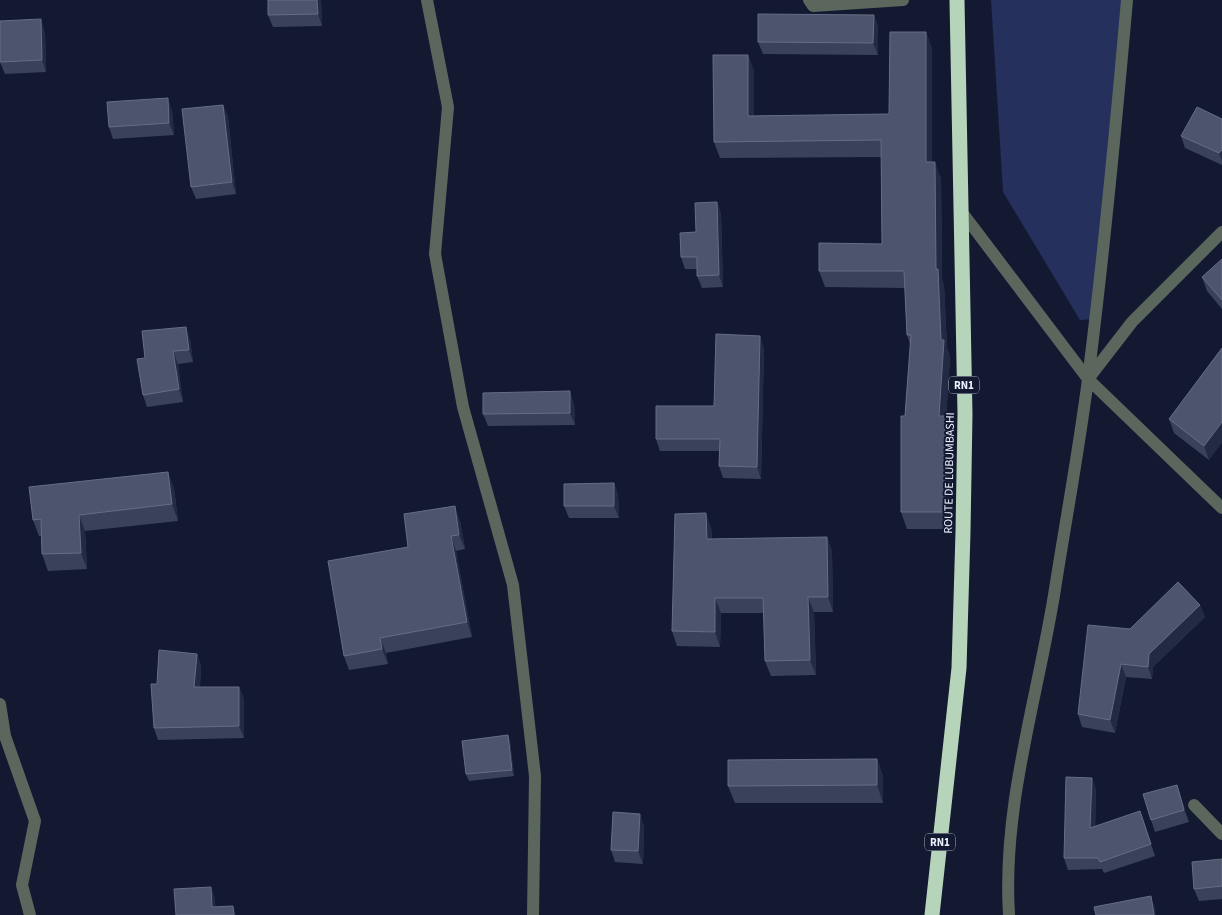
<svg xmlns="http://www.w3.org/2000/svg" width="1222" height="915" viewBox="0 0 1222 915" font-family="'Source Sans 3',sans-serif">
<style>
.green{fill:#25305d}
.lines{fill:none;stroke-linecap:round;stroke-linejoin:round}
.minor{stroke:#5b675d;stroke-width:12}
.highway{stroke:#b6d4ba;stroke-width:15}
.wall{fill:#3a425b}
.shaded-wall{fill:#232a43}
.building{fill:#4d556d;stroke:#666d84}
.labels{text-anchor:middle;stroke-width:4;stroke-linejoin:round;paint-order:stroke}
.shield{fill:#131931;stroke:#abb0c0;stroke-width:1}
.shield-label{font-size:11px;font-weight:bold;fill:#ecf1fe}
.street-label{font-size:12px;fill:#ecf1fe;stroke:#131931}
</style>
<rect width="100%" height="100%" fill="#131931"/>
<path class="green" d="M991 0H1127L1094 319 1080 320 1003 192Z"/>
<g class="lines">
<path class="minor" d="M427 0 448 107 435 254 463 407 513 585 535 776 533 915
M809 0 813 6 903 0
M961 211 1088 379 1222 508
M1088 379 1132 322 1222 232
M0 704 5 736 35 821 22 885 30 915
M1194 805 1222 834
M1009 915C1002 805 1038 697 1055 589 1066 519 1079 449 1088 379 1104 253 1116 126 1127 0"/>
<path class="highway" d="M932 915 959 668 963 532 965 414 957 0"/>
</g>
<path class="wall" d="M321 0 322 26 273 27 268 15Z
M874 15 878 27V55L763 54 758 42Z
M45 32 46 72 5 74 0 62Z
M926 32 932 49V162L941 178 942 279 944 286 947 348 950 357 946 419 951 432 952 529H907L901 512 905 416 910 344 907 335 905 288 825 287 819 271 882 244 881 157 720 158 714 142 748 55 754 71V116L889 114Z
M223 105 228 117 236 194 196 199 191 187Z
M172 110 174 135 113 139 109 127Z
M1222 119V165L1185 148 1181 136Z
M717 202 721 214 723 287 702 288 697 276V269H685L681 257 696 232Z
M1222 259V309L1207 291 1202 277Z
M190 339 193 362 178 364 183 402 147 407 143 395 145 358Z
M764 348 761 479 723 478 719 466V451H660L656 439 714 406Z
M1222 348 1209 460 1174 433 1169 419Z
M574 404 575 425 488 426 483 414Z
M614 483 618 495 619 518H569L564 506Z
M174 488 178 521 85 531 87 569 48 571 42 554 41 536H39L33 520Z
M460 521 465 549 456 551 472 637 386 653 388 664 349 670 344 656 408 547Z
M711 527 712 539 827 537 832 552 833 612H814L816 675 771 676 765 661 764 613H721L720 647 677 646 672 631Z
M1200 605 1205 617 1153 667 1152 679 1126 677 1115 733 1082 727 1078 714 1130 629Z
M197 654 201 666 200 687H239L244 699V738L158 740 154 728 157 684Z
M508 735 510 741 514 776 469 781 466 774Z
M877 759 883 777V803H735L728 786Z
M1177 785 1189 822 1155 832 1151 820Z
M1096 789 1095 827 1144 823 1155 856 1104 873 1102 869 1068 870 1064 858Z
M644 826 643 864 615 862 611 850Z
M1222 859V899L1199 901 1194 889Z"/>
<path class="shaded-wall" d="M317 0H321L322 26 318 14Z
M874 15 878 27V55L873 43Z
M41 19 45 32 46 72 42 60Z
M926 32 932 49V178L926 162Z
M748 55 754 71V132L748 116Z
M168 98 172 110 174 135 169 123Z
M223 105 228 117 236 194 232 182Z
M1222 150V161L1219 153Z
M935 162 941 178 942 279 944 286 947 348 950 357 946 419 951 432 952 529 946 512 939 416 941 340 936 269Z
M717 202 721 214 723 287 719 275Z
M186 327 190 339 193 362 189 350Z
M760 336 764 348 761 479 757 467Z
M173 351 178 364 183 402 179 389Z
M570 391 574 404 575 425 570 413Z
M1222 422V443L1209 460 1204 446Z
M168 472 174 488 178 521 172 504Z
M614 483 618 495 619 518 614 506Z
M455 506 460 521 465 549 459 535Z
M706 513 711 527 713 554 707 539Z
M79 515 85 531 87 569 81 553Z
M451 536 456 551 472 637 467 622Z
M827 537 832 552 833 612 828 597Z
M808 597 814 612 816 675 810 660Z
M715 598 721 613 720 647 715 632Z
M1200 605 1205 617 1153 667 1152 679 1148 667 1149 654Z
M380 638 386 653 388 664 382 649Z
M197 654 201 666 199 699 194 687Z
M1121 664 1126 677 1115 733 1110 720Z
M239 687 244 699V738L239 726Z
M508 735 510 741 514 776 512 770Z
M877 759 883 777V803L877 785Z
M1092 778 1096 789 1095 839 1090 828Z
M1177 785 1181 797 1189 822 1184 810Z
M640 814 644 826 643 864 638 851Z
M211 887 215 898 216 915 212 907Z
M1151 896 1155 908 1156 915H1154Z
M233 906 236 915H234Z"/>
<path class="building" d="M268 0H317L318 14 268 15Z
M758 14 874 15 873 43 758 42Z
M41 19 42 60 0 62V21Z
M890 32H926V162H935L936 269H938L941 340H944L939 416H945L946 512H901V416H905L911 335H907L904 271H819V243L882 244 881 140 714 142 713 55H748V116L889 114Z
M168 98 169 123 109 127 107 102Z
M223 105 232 182 191 187 182 109Z
M1197 107 1222 119V150L1219 153 1181 136Z
M717 202 719 275 697 276V257H681L680 233 696 232 695 203Z
M1222 259V300L1202 277Z
M186 327 189 350 173 351 179 389 143 395 137 359 145 358 142 331Z
M716 334 760 336 757 467 719 466 720 439H656V406H714Z
M1222 348V422L1204 446 1169 419Z
M570 391V413L483 414V393Z
M168 472 172 504 79 515 81 553 42 554 41 519 33 520 29 487Z
M614 483V506H564V484Z
M455 506 459 535 451 536 467 622 380 638 382 649 344 656 328 561 408 547 404 514Z
M706 513 707 539 827 537 828 597H808L810 660 765 661 763 598H715V632L672 631 675 514Z
M1178 582 1200 605 1149 654 1148 667 1121 664 1110 720 1078 714 1088 625 1130 629Z
M159 650 197 654 194 687H239V726L154 728 151 684H157Z
M508 735 512 770 466 774 462 741Z
M877 759V785L728 786V760Z
M1066 777 1092 778 1090 828 1140 811 1151 844 1100 862 1098 858H1064Z
M1177 785 1184 810 1151 820 1143 794Z
M613 812 640 814 638 851 611 850Z
M1222 859V886L1194 889 1192 862Z
M211 887 212 907 233 906 234 915H176L174 889Z
M1151 896 1154 915H1096L1094 907Z"/>
<g class="labels">
<g class="shield">
<rect x="949" y="376.5" width="30" height="17" rx="4"/>
<rect x="925" y="833.5" width="30" height="17" rx="4"/>
</g>
<g class="shield-label">
<text x="964" y="389">RN1</text>
<text x="940" y="846">RN1</text>
</g>
<g class="street-label">
<text transform="translate(949 473) rotate(-89)" y="4">ROUTE DE LUBUMBASHI</text>
</g>
</g>
</svg>
